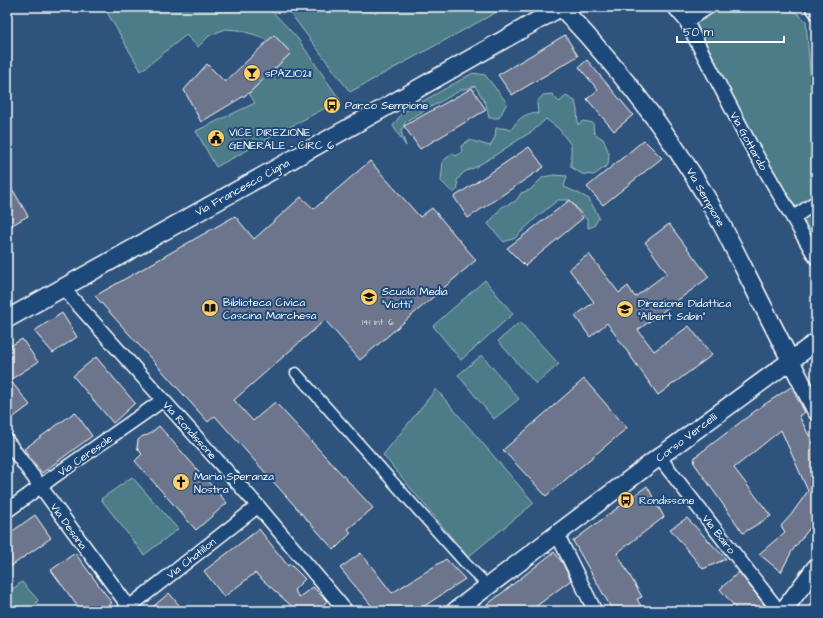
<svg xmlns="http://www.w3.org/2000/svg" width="823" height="618" viewBox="0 0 823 618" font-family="'Architects Daughter',sans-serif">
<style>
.green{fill:#4b7c88;stroke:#a5bec4}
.building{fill:#6c758b;stroke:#fff}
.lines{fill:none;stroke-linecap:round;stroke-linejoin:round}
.pedestrian-casing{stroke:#fff;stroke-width:13}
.minor-casing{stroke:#fff;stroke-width:16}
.tertiary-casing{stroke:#fff;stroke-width:20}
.pedestrian{stroke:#1f4a7a;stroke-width:10}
.minor{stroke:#1f4a7a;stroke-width:13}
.tertiary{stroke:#1f4a7a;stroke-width:17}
.labels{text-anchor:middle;stroke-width:4;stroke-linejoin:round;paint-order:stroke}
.number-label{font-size:9px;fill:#dadce2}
.poi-label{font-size:11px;fill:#fff;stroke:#1f4a7a;text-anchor:start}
.street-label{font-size:11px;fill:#fff;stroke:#1f4a7a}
</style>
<rect width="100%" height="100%" fill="#2e537d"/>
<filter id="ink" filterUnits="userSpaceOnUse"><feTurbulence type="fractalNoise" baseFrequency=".025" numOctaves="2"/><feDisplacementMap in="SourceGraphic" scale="8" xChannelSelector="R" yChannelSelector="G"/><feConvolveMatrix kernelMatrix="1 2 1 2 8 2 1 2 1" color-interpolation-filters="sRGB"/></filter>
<g filter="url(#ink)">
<path class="green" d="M104 7H268L287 27 298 39 340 100 216 167 196 131 255 103 249 93 291 53 274 35 268 41 256 35 238 30 225 29 209 36 198 47 186 35 141 71Z
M284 7H506L350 92 294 18Z
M683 7H790L806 21 816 145V240L756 142 696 23Z
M473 73 485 75 507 103 499 118H489L486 104 475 86 461 90 406 121 401 131 406 146 393 126 402 113Z
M552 94 559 102 566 96 575 101 577 110 578 125 583 121 593 123 594 133 603 139 609 153 608 165 594 175 582 174 571 167V145L559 129 546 119 533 131 518 140 497 154 474 168 464 172 457 180 458 189 453 193 441 181 443 161 453 153 456 156 462 152 461 146 469 140 490 146 495 137 496 128H503L511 130C517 120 526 111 538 114L537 102 543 95Z
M554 175 567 176 564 187 578 193 589 199 599 217 594 226 588 228V221L570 200H558L538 216 515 238 504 242 488 224 502 207 516 201 521 193 530 190 543 177Z
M485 280 513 314 461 360 433 326Z
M520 322 559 364 536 384 498 341Z
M482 355 519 399 494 419 458 375Z
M436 389 534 503 468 557 383 455Z
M132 477 178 529 144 555 101 499Z
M22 582 38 600 33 609 29 611H7V593Z"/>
<path class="building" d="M274 35 291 53 249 93 201 122 184 90 207 64 225 82Z
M565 35 578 56 512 95 498 75Z
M587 60 633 115 614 131 587 99 598 90 579 67Z
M472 88 486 110 420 149 404 126Z
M644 140 662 158 603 205 587 187Z
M529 147 544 167 468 218 454 197Z
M370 161 420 217 432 208 476 260 360 360 325 320 234 400 253 421 275 402 373 508 348 529 351 533 334 550 215 416 208 422 95 296 235 216 254 239 301 197 314 209Z
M7 180 28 216 7 228Z
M570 200 583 218 525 266 507 248Z
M669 224 709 277 638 330 654 351 689 326 712 355 658 395 607 323 590 337 575 316 594 302 569 269 589 254 619 293 628 286 635 297 667 273 645 242Z
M62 313 77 337 53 353 34 331Z
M22 339 38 362 10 380 30 405 7 422V348Z
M96 357 135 403 113 423 73 376Z
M584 379 627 428 546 496 503 450Z
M791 387 805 412 799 416 816 449V520L792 551 781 572 759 554 785 532 781 526 791 515 808 491 781 430 734 468 771 516 743 533 694 463 695 457 759 408Z
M75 412 92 436 42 473 24 449Z
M159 426 227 503 196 530 135 461 142 454 137 448 138 440 143 436 148 435Z
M647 486 664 517 617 553 642 597 637 599 644 611H613L573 541Z
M35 515 51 538 7 569V535Z
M687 518 726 559 703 569 670 529Z
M259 529 288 566 290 564 305 579 294 590 299 597 313 587 327 601 318 611H297L255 573 224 597 204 571Z
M554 552 562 562 571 580 530 611H479Z
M75 553 112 603 100 611H81L51 570Z
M361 553 392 593 446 559 465 579 417 611H376L340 568Z
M739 572 766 607 763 611H738L720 589Z
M169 593 184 611H148Z"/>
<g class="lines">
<g class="pedestrian-casing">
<path id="pedestrian" d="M296 373 466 564 488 586"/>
</g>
<g class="minor-casing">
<path id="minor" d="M674 7 686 21 750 144 816 258
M812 7 816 12
M686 21 709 7
M793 218 816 202
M63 288 258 506 346 611
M7 441 132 611
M659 457 779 611
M7 511 53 477 163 400
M557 534 595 611
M124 611 258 506"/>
</g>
<g class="tertiary-casing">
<path id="tertiary" d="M561 7C624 74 682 148 724 229L816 411
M7 319 377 112 561 7
M455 611 659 457 816 342
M783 611 816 567"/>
</g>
<use href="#pedestrian" class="pedestrian"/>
<use href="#minor" class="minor"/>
<use href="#tertiary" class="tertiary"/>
</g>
</g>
<defs>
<g id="bar-disc" transform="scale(0.9)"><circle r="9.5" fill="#ffd166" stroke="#1f4a7a"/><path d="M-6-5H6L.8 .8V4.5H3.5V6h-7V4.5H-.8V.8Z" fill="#111"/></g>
<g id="bus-disc" transform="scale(0.9)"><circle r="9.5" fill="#ffd166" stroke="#1f4a7a"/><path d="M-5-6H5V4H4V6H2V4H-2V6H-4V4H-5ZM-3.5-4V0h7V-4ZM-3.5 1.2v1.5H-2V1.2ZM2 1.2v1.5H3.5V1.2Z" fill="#111"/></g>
<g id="civic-disc" transform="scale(0.9)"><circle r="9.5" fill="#ffd166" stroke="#1f4a7a"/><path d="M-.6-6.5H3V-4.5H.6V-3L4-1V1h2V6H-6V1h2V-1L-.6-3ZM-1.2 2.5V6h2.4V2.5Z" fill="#111"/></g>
<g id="school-disc" transform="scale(0.9)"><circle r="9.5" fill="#ffd166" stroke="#1f4a7a"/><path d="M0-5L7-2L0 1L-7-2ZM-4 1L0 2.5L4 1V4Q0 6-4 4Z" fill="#111"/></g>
<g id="library-disc" transform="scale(0.9)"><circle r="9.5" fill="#ffd166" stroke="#1f4a7a"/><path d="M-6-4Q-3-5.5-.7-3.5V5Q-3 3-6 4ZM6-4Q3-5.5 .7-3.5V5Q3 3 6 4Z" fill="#111"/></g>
<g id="church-disc" transform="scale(0.9)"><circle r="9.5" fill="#ffd166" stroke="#1f4a7a"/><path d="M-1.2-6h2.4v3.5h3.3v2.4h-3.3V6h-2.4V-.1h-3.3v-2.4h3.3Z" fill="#111"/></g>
</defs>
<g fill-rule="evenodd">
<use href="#bar-disc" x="252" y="73"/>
<use href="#bus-disc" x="332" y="105"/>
<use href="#civic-disc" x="216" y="138"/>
<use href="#school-disc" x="369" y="297"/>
<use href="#library-disc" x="210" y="308"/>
<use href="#school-disc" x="625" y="309"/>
<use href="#church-disc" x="181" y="482"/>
<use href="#bus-disc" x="626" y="500"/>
</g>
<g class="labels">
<g class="number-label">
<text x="378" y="325">141 int. 6</text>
</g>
<g class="poi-label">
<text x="265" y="77">sPAZIO211</text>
<text x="345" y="109">Parco Sempione</text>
<text x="229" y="136">VICE DIREZIONE<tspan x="229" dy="13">GENERALE - CIRC 6</tspan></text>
<text x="382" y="295">Scuola Media<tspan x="382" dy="13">"Viotti"</tspan></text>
<text x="223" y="306">Biblioteca Civica<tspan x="223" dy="13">Cascina Marchesa</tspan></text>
<text x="638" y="307">Direzione Didattica<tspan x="638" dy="13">"Albert Sabin"</tspan></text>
<text x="194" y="480">Maria Speranza<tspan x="194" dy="13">Nostra</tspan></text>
<text x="639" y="504">Rondissone</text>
</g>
<g class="street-label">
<text transform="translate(749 141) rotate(61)" y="4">Via Gottardo</text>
<text transform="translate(242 187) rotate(-29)" y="4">Via Francesco Cigna</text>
<text transform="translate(706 197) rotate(60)" y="4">Via Sempione</text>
<text transform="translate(190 430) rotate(48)" y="4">Via Rondissone</text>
<text transform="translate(686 437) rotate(-37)" y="4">Corso Vercelli</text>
<text transform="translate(85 455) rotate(-35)" y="4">Via Ceresole</text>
<text transform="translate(69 526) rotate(54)" y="4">Via Desana</text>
<text transform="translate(719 534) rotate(52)" y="4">Via Bairo</text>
<text transform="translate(191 558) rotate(-38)" y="4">Via Chatillon</text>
</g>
</g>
<rect width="823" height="618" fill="none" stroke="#1f4a7a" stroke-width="24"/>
<rect x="12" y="12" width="799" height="594" fill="none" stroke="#fff" stroke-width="1.5" filter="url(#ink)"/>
<path d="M677 36v6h107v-6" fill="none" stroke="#ffffff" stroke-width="2"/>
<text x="683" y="36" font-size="12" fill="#ffffff" stroke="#1f4a7a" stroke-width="3" paint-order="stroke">50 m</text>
</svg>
